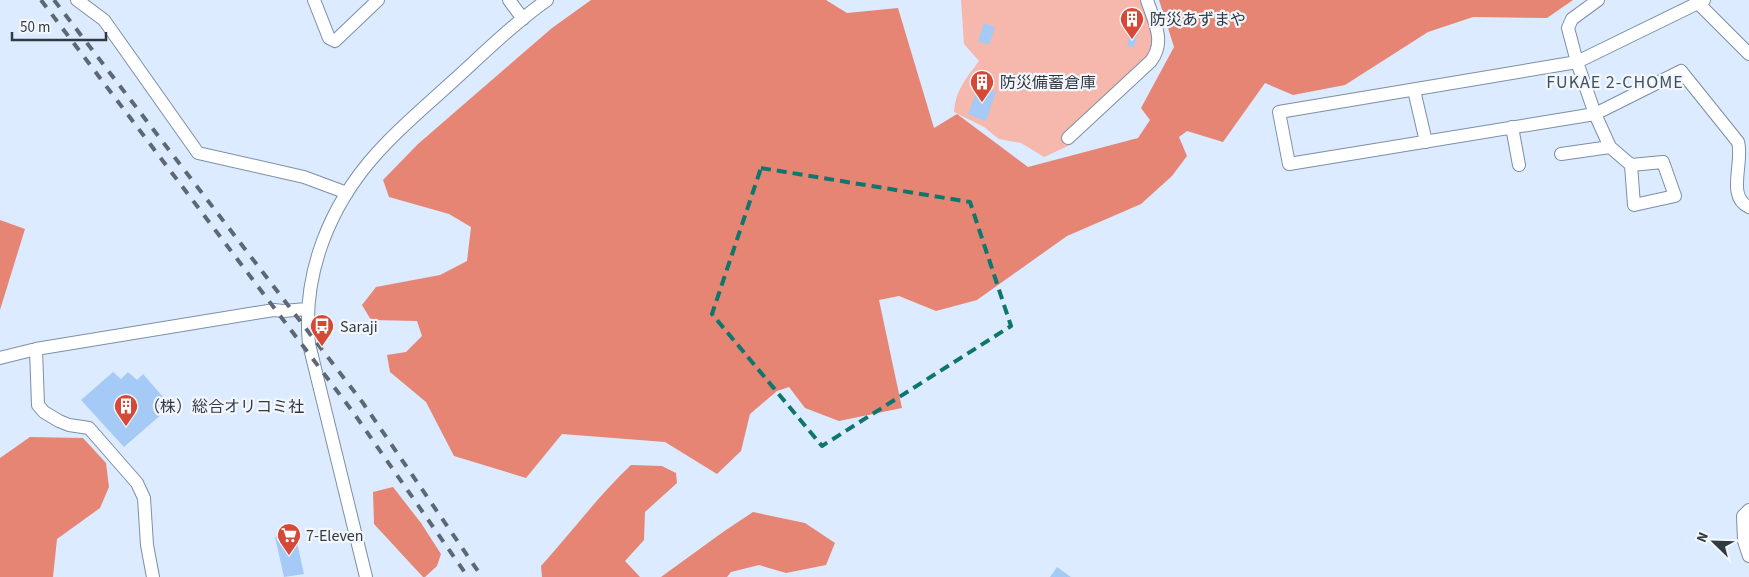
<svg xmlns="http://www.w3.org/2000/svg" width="1749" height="577" viewBox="0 0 1749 577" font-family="'Source Sans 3','Noto Sans JP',sans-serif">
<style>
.green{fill:#f6b7ac}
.forest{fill:#e68574}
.building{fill:#a6caf6}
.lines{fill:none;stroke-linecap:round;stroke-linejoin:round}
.minor-casing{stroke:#7c8fa5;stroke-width:14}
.minor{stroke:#fff;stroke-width:12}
.rail{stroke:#5e6874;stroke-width:4;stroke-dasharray:9 9;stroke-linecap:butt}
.marked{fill:none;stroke:#0f766e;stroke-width:4;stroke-dasharray:10 6;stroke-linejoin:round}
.labels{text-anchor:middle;stroke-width:4.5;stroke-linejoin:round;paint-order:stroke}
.poi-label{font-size:16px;fill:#313943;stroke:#f3f7fc;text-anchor:start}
.neighbourhood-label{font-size:18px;letter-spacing:1px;fill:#3f4f63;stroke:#f3f7fc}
</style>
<rect width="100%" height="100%" fill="#dcebff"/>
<path class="green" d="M961 0H1153C1161 24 1172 43 1155 65L1068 146 1044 157 1021 143 999 139 984 127 954 112C956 89 966 79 979 61L964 44Z"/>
<path class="forest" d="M591 0H826L847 13 898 8 934 128 957 114 1028 167 1138 138 1150 120 1141 108 1174 47 1159 0H1573L1547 18 1473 17 1428 32 1345 85 1293 95 1265 83 1223 142 1187 131 1179 137 1187 156 1172 176 1141 204 1067 236 977 300 936 311 899 296 879 300 902 408 839 421 805 408 789 387 777 391 750 414 741 451 717 474 665 442 562 434 526 478 454 456 426 402 390 372 387 355 406 352 422 336 417 321 371 320 362 305 376 287 440 275 467 261 471 227 449 214 389 197 383 180 418 144 552 28Z
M0 220 25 229 0 310Z
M30 437 83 438 106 463 109 487 100 508 57 539 53 577H0V458Z
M631 465 662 466 676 473 677 483 645 512 644 540 625 561 640 577H542L541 566C571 533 598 496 631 465Z
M393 487 421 523 441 554 437 566 425 577H423L374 524 373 492Z
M753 512 805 523 835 543 826 565 786 573 759 565 731 572 727 577H661L723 532Z"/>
<path class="building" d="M984 23 995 27 989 45 978 41Z
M1130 34 1137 35 1134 47 1127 46Z
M979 86 996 92 986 121 968 114Z
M113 372 121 379 128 372 137 380 143 374 171 406 124 447 81 400Z
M295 533 304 574 284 577 275 537Z
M1057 567 1071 577H1050Z"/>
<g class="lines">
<g class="minor-casing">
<path id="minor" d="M77 0 104 20 198 153 304 177 347 193
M314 0 329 38 335 41 378 0
M509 0 523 19
M1598 0 1572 19 1568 28 1577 62 1595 114 1610 147 1631 165 1634 205 1675 196 1663 162 1631 165
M1704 0 1577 62 1279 112 1289 164 1595 114 1681 71 1738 142C1744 162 1726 197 1749 207
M1698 3 1749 54
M1414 90 1426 142
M1512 127 1519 165
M1068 138 1151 61C1166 41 1154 22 1147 0
M1561 154 1610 147
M36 349 38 405 44 412 59 421 69 425 89 428 137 483 144 498 147 545 153 577
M0 358 36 349 274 310 283 311 307 309
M1749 510 1743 516 1744 541 1749 556
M366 577 309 344C302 273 330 205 377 153 400 127 427 105 452 82 483 54 513 24 547 0"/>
</g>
<use href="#minor" class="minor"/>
<path class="rail" d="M41 0 353 412 468 577
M54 0 363 403 482 577"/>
</g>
<path class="marked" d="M761 168 970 202 1011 326 822 446 712 314Z"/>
<defs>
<g id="building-pin" transform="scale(1.25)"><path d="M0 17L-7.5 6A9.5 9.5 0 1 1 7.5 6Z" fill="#d54936" stroke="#f3f7fc"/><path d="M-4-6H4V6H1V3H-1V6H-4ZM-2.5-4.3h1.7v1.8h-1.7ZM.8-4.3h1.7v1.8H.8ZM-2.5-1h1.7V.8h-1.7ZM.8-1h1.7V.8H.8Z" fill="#fff"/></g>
<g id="bus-pin" transform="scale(1.25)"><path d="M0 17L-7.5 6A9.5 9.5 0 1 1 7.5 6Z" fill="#d54936" stroke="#f3f7fc"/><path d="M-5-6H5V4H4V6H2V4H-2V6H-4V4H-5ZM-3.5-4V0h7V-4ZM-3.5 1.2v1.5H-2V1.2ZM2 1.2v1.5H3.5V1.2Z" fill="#fff"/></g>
<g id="supermarket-pin" transform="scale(1.25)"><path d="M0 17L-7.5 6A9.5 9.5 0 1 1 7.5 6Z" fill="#d54936" stroke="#f3f7fc"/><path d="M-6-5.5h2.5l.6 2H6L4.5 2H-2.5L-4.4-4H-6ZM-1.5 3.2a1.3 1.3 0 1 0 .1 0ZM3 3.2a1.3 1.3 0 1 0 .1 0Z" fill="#fff"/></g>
</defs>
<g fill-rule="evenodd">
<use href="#building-pin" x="1132" y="19"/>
<use href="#building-pin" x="982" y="82"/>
<use href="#bus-pin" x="322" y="326"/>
<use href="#building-pin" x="126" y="406"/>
<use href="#supermarket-pin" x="289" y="535"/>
</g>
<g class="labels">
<g class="poi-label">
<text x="1150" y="25">防災あずまや</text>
<text x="1000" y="88">防災備蓄倉庫</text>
<text x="340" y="332">Saraji</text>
<text x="144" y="412">（株）総合オリコミ社</text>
<text x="306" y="541">7-Eleven</text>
</g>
<g class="neighbourhood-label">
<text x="1615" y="88">FUKAE 2-CHOME</text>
</g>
</g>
<g transform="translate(1714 542) rotate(293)" stroke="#f3f7fc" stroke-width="4" paint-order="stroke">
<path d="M0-4L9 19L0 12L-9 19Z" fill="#313943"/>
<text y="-8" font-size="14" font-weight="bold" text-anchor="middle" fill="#313943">N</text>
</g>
<path d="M12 32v8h94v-8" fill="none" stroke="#313943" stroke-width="2.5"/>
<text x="20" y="32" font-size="15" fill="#313943" stroke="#f3f7fc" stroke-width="4" paint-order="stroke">50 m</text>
</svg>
